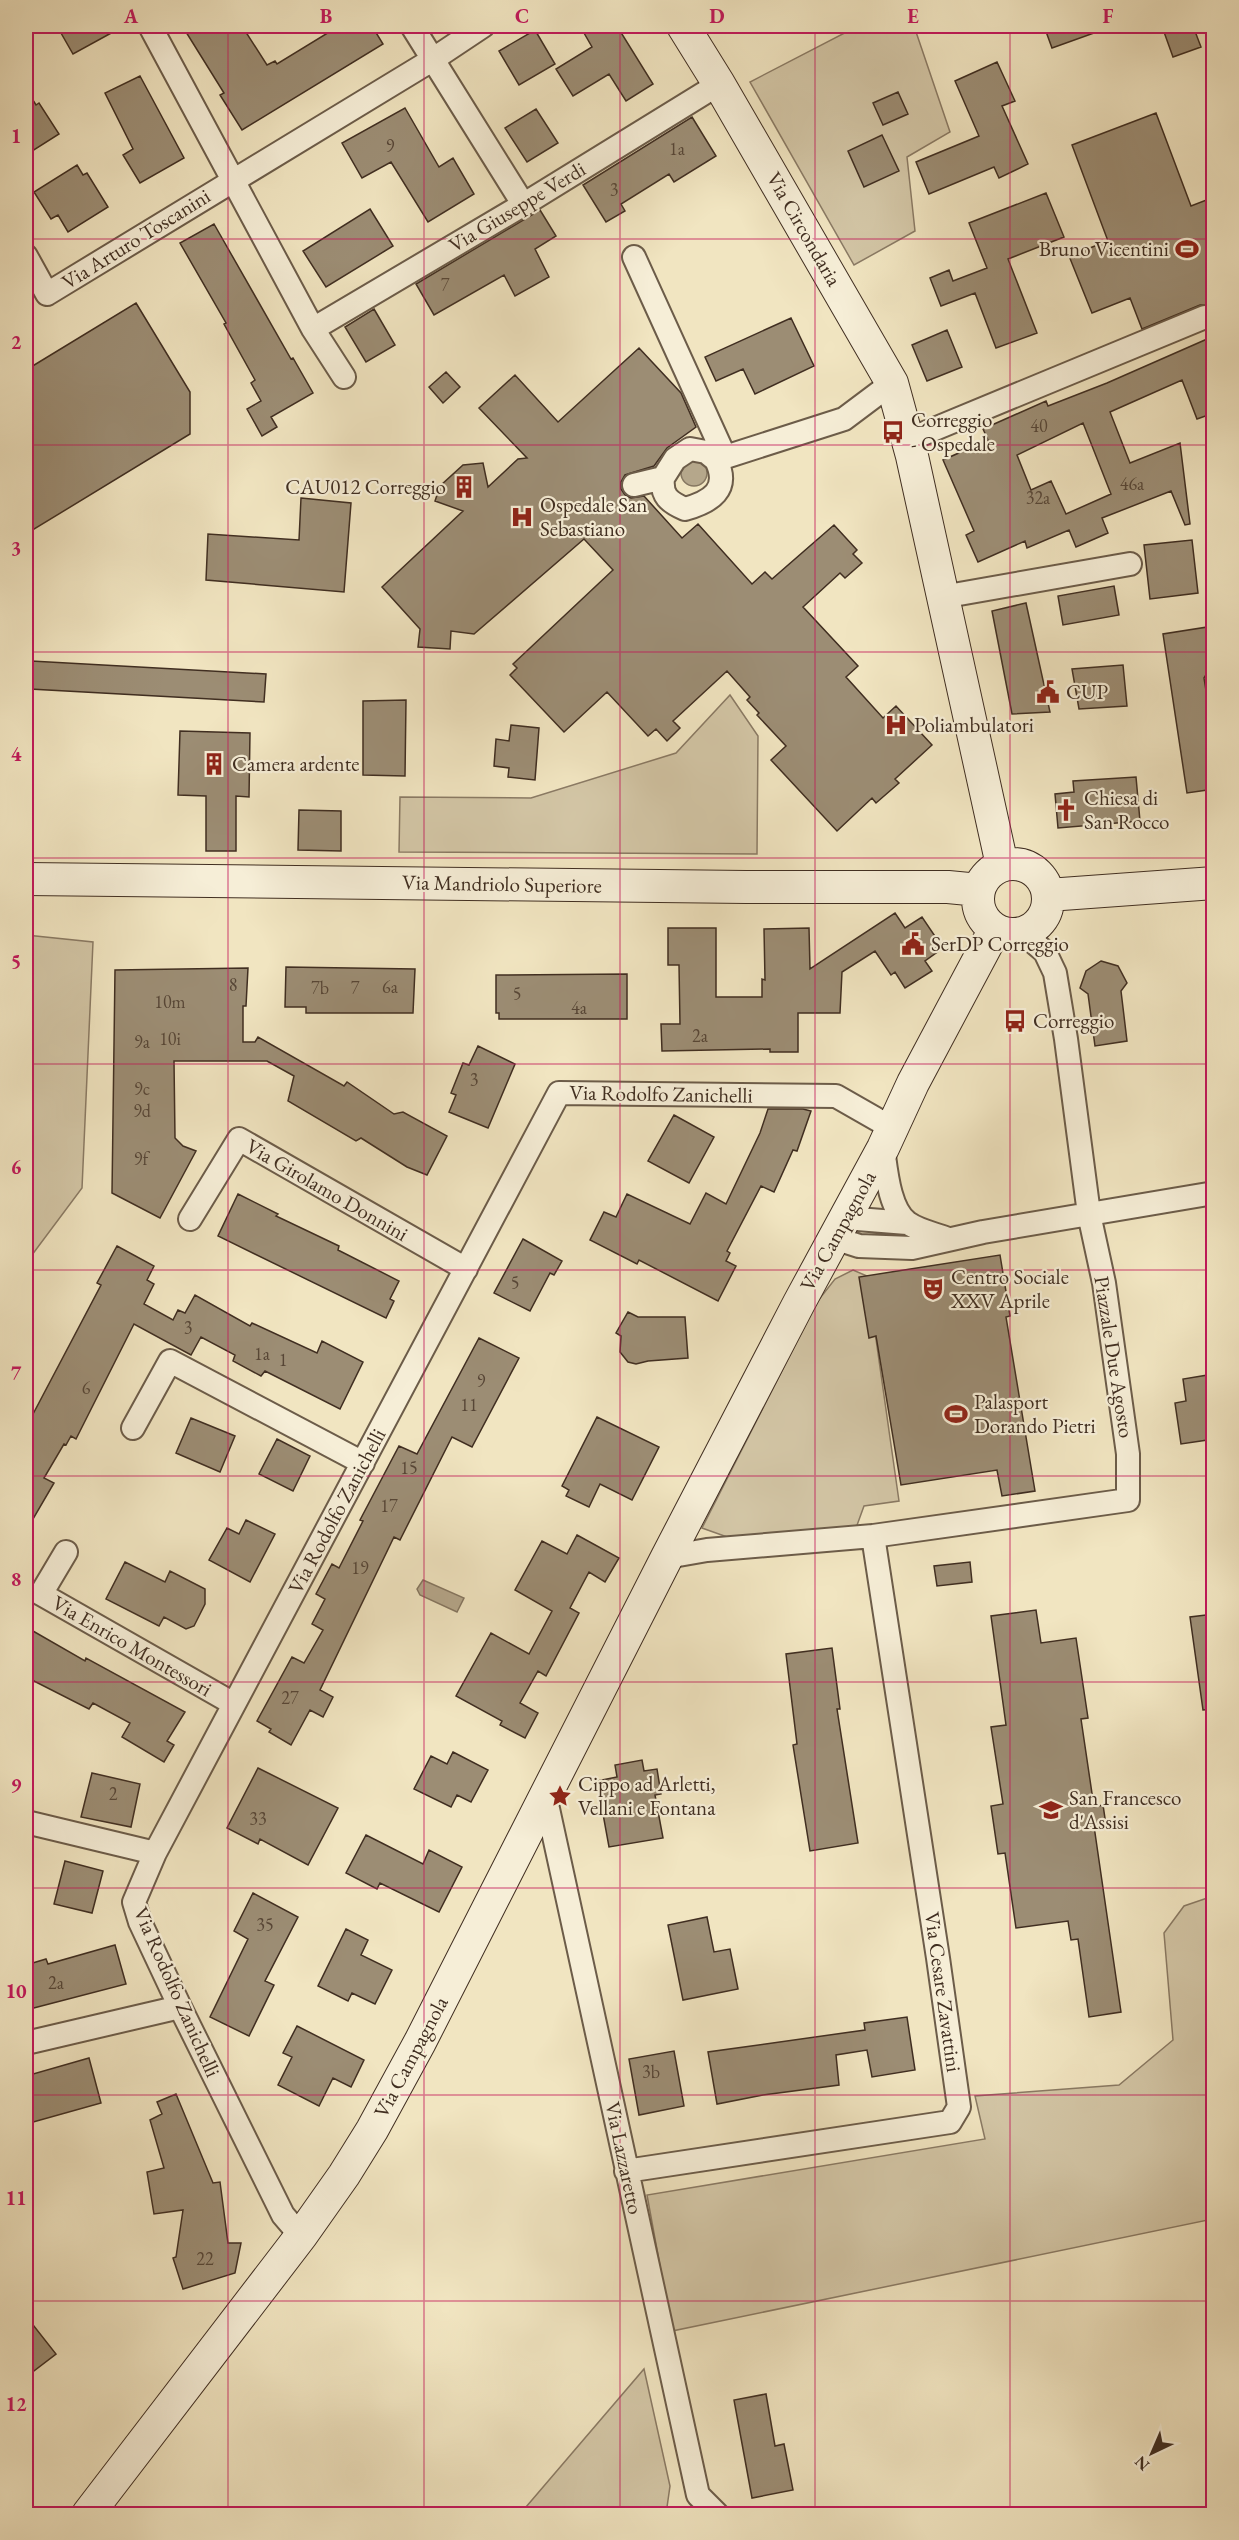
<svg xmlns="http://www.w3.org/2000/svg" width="1239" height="2540" viewBox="0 0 1239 2540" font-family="'EB Garamond',serif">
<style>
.green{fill:#d3c6a6;stroke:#8a7a64;stroke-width:1.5}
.water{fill:#b5a78b;stroke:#867761;stroke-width:1.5}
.building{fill:#9c8d74;stroke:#402e21;stroke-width:1.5;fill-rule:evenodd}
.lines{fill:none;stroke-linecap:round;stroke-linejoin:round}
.street-casing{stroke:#6c5c49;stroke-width:26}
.secondary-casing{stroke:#402e21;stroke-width:34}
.street{stroke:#f6eed7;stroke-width:22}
.secondary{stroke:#f6eed7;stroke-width:32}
.grid{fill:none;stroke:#c2185b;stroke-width:1.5;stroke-opacity:0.55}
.labels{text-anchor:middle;stroke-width:4.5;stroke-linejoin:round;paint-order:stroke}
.number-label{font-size:18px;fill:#574636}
.street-label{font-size:21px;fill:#402e21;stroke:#f6eed7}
.poi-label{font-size:21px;fill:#402e21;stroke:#f6eed7;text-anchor:start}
.neatline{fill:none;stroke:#c2185b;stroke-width:2}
.grid-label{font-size:20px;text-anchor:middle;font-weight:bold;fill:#c2185b}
</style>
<rect width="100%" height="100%" fill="#f1e5c1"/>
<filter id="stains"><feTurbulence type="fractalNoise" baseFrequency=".00333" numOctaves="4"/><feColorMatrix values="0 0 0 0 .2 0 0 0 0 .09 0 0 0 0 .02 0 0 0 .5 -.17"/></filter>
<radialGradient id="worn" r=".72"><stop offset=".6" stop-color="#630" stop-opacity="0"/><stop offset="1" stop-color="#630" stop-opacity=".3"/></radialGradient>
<path class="green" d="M858 26H914L950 132 907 157 915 231 854 265 750 82Z
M730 695 758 736 757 854 399 852 400 797 531 798 676 753Z
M26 935 93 942 82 1188 26 1263Z
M853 1270 867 1276 899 1501 864 1506 856 1528 730 1538 702 1528 817 1302 835 1279Z
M1213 1896V2219L672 2331 647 2195 985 2139 975 2096 1119 2085 1173 2040 1164 1933 1184 1906Z
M644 2369 670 2486 666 2514H520Z"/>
<path class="water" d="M681 473a13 13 0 1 1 26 0a13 13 0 1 1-26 0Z
M423 1580 464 1598 457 1612 420 1595 417 1589Z"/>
<path class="building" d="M57 26H124L73 54Z
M198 26H242L267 65 275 61 277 64 339 26H372L383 44 242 130 220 95 224 93 186 32Z
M580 26H617L653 84 626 101 609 74 573 96 556 69 592 47Z
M1044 26H1108V28L1052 48Z
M1183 26H1193L1201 47 1173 57 1164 32Z
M535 30 555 64 519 85 499 51Z
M997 62 1015 101 1002 106 1028 164 999 178 994 167 929 194 916 162 979 136 955 81Z
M140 76 184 158 140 183 123 155 133 149 105 93Z
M26 89 36 105 39 103 59 134 26 155Z
M898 92 908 114 883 125 873 103Z
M405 108 439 167 453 158 474 194 428 222 391 162 362 178 342 143Z
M536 109 558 143 527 162 505 128Z
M1156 113 1191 206 1214 197V305H1200L1142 329 1130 298 1092 313 1069 256 1108 241 1072 145Z
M692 117 716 156 674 182 669 174 621 204 625 211 606 222 583 185Z
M882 135 899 171 864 187 848 151Z
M77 165 83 175 87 173 108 207 68 232 58 215 51 219 34 192Z
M1046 193 1064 237 1008 259 1037 333 996 348 975 293 941 306 930 278 949 270 953 281 987 268 969 223Z
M370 209 393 246 326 287 303 251Z
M540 210 556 236 535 249 549 277 515 296 504 275 434 315 416 284Z
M214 224 291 359 293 358 313 393 271 417 277 427 262 436 247 409 261 401 251 383 255 380 224 324 226 323 180 243Z
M136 303 190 392V434L26 534V370Z
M374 309 395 345 366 362 345 327Z
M791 318 814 366 755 394 743 369 716 381 705 357Z
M947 330 962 367 927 381 912 345Z
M1214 336V413L1197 419 1182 380 1110 412 1130 463 1180 443 1190 524 1185 525 1171 491 1102 518 1108 533 1076 547 1069 530 1027 548 1025 541 978 562 966 535 974 531 943 460 988 440 983 429 1046 401 1048 406 1107 383ZM1083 423 1111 494 1066 514 1051 481 1031 490 1017 455Z
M639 348 681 393 696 427 667 448 654 466 625 475 621 482V489L625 495 631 498 644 496 682 538 698 524 752 584 765 572 772 579 834 525 857 550 853 554 862 563 845 578 840 573 803 607 858 666 846 677 883 718 896 706 932 745 895 779 899 783 876 803 872 798 837 831 771 760 786 746 757 715 759 713 747 700 750 697 727 671 673 721 680 728 667 741 656 729 648 736 607 692 564 732 510 675 517 668 513 664 613 570 584 539 474 634 451 631 450 649 418 647 420 629 382 587 463 511 435 501 440 486 463 465 483 463 488 487 518 459 527 458 479 408 515 375 558 422Z
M446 372 460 387 443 403 429 387Z
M301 498 351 503 344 592 206 580 208 534 299 540Z
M1192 540 1198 593 1150 599 1144 545Z
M1114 586 1119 615 1063 625 1058 596Z
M1026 603 1050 712 1012 714 992 611Z
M1214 626V662L1204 678 1214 742V789L1187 793 1163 634Z
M31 661 266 674 264 702 30 689Z
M1123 665 1127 706 1079 709 1072 669Z
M406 700 405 776 363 775V701Z
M511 725 539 728 535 780 508 777 509 768 494 766 496 739 509 741Z
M180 731 250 733 249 797 236 796V851H206V796L178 795Z
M1136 777 1140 821 1058 828 1055 794 1074 792 1073 781Z
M299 810 341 811V851L298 850Z
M895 913 905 928 922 917 943 948 925 961 932 971 905 988 895 972 891 975 875 951 842 972 840 1013H798V1052H770V1049L662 1051 661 1024H680L679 965H668V928H716V997H762V979L765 980 764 929 809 928 810 969Z
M1101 961 1118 966 1127 983 1121 991 1127 1041 1095 1046 1088 994 1080 988 1086 971Z
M286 967 415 969 413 1013H306V1007H285Z
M248 968 246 1006H243V1042H255L258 1037 344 1086 347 1082 394 1114 403 1112 447 1136 427 1175 407 1167 361 1138 356 1141 288 1101 294 1076 267 1061H174L175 1138 183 1146 196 1151 160 1218 112 1193 115 970Z
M627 974V1019H499V1013H496V975Z
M478 1046 515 1064 488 1128 449 1112 456 1095 451 1093 463 1063 469 1065Z
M768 1109H803L811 1111 797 1151 793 1150 774 1192 761 1186 727 1251 730 1253 726 1261 736 1266 718 1301 639 1260 637 1264 590 1240 604 1212 616 1217 627 1194 690 1224 706 1193 726 1204 760 1133Z
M674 1115 714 1137 689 1183 648 1161Z
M238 1194 278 1214 276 1216 339 1246 338 1250 399 1281 390 1299 394 1301 386 1318 218 1236Z
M523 1239 562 1261 554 1275 550 1273 530 1311 494 1293Z
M117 1246 154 1266 147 1280 154 1284 144 1304 173 1320 178 1310 185 1313 195 1295 250 1326 252 1323 317 1353 322 1341 363 1362 340 1409 265 1371 261 1376 233 1361 235 1355 201 1337 191 1355 134 1324 76 1439 71 1436 66 1445 64 1444 44 1478 54 1483 26 1531V1424L31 1413 33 1414 101 1285 97 1283Z
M1000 1255 1010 1316 1006 1317 1035 1491 1002 1496 997 1470 901 1485 876 1336 869 1338 859 1277Z
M628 1312 638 1317H685L688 1358 648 1361 636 1364 628 1362 620 1352 621 1336 616 1333Z
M479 1338 519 1358 472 1447 452 1437 400 1540 394 1537 320 1690 333 1697 323 1717 310 1710 291 1745 269 1732 271 1729 257 1721 292 1657 304 1663 323 1630 312 1624 325 1599 316 1594 332 1564 339 1568 363 1521 360 1520 399 1446 417 1454Z
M1214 1374V1439L1181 1444 1175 1403 1186 1401 1183 1379Z
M597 1417 659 1447 632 1500 600 1484 589 1507 566 1496 569 1490 562 1486Z
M191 1418 235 1436 220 1472 176 1453Z
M277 1439 310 1456 293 1491 259 1474Z
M246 1520 275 1534 250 1582 209 1560 227 1528 239 1534Z
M577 1535 619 1558 605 1582 589 1572 570 1608 579 1613 546 1676 538 1671 520 1703 538 1713 525 1738 500 1725 502 1721 456 1696 491 1633 529 1654 552 1611 515 1590 542 1541 567 1554Z
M125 1562 165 1582 170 1571 205 1589V1604L194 1626 186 1629 164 1617 159 1626 106 1599Z
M970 1562 972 1582 937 1586 934 1566Z
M1036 1610 1041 1643 1076 1638 1088 1718 1081 1719 1094 1807 1103 1805 1106 1825 1094 1826 1121 2012 1089 2017 1078 1939 1071 1940 1068 1921 1016 1928 1005 1853 998 1854 991 1806 1003 1804 991 1727 1006 1725 991 1616Z
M1214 1614V1709L1203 1710 1190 1617Z
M26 1627 85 1661 86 1658 185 1712 167 1741 174 1745 164 1762 122 1737 130 1723 93 1703 89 1709 26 1677Z
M832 1648 840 1709H837L858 1843 810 1851 793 1745 797 1744 786 1654Z
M453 1752 488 1770 471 1802 457 1795 451 1807 414 1789 431 1756 447 1764Z
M642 1760 644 1771 657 1769 661 1794 655 1795 663 1838 609 1847 597 1781 617 1777 615 1765Z
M258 1768 338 1808 308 1865 260 1839 258 1844 227 1828Z
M92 1773 140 1784 131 1827 81 1817Z
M366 1835 423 1864 429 1850 462 1867 439 1912 380 1883 377 1889 346 1873Z
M65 1861 103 1871 92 1913 54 1904Z
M253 1893 298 1917 265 1981 274 1985 249 2036 210 2017 248 1939 234 1931Z
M707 1917 714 1952 730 1949 738 1989 683 2000 668 1925Z
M346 1929 368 1940 361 1955 392 1970 375 2004 352 1993 348 2001 318 1986Z
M115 1945 126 1984 26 2010V1965L46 1959 48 1964Z
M907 2017 915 2070 872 2077 867 2050 836 2055 839 2085 763 2095 717 2104 708 2052 865 2030 864 2023Z
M297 2026 364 2060 351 2087 333 2078 319 2106 278 2085 292 2057 283 2053Z
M674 2051 684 2106 639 2115 629 2059Z
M89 2058 101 2103 26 2124V2076Z
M176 2094 213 2183 220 2182 228 2243H241L235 2273 183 2289 173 2258 176 2257 183 2210 154 2214 147 2172 164 2168 150 2120 162 2114 157 2102Z
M26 2316 56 2354 26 2377Z
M766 2394 775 2446 784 2444 793 2490 752 2498 734 2400Z"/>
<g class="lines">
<g class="street-casing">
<path id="street" d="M150 26 313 329 344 377
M412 26 520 199
M26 256 47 294 432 60 483 26
M634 257 725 457
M313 329 526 203 719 84
M908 440 1205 317
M663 478C661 496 669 502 685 509 710 502 731 490 716 460
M634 485 663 478 675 459 690 449 706 452 716 460 844 419 892 383
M942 597 1130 564
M883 1148C886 1169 889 1210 908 1223 919 1231 936 1234 948 1239
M845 1218 907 1223
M190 1219 239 1139 466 1269
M834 1238 859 1246 912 1248 983 1232 1214 1193
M133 1428 170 1361 363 1463
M66 1552 41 1594 234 1704
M667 1557 707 1550 873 1536 1128 1500V1454L1104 1283 1089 1214 1066 1039 1055 973 1045 952 1023 933
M545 1795 698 2495 717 2514
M26 1822 155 1853
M26 2043 180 2007
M626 2171 950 2122 959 2107 938 1958 873 1536
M301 2236 283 2215 180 2007 140 1922 134 1902 155 1853 559 1093 836 1096 892 1128"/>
</g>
<g class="secondary-casing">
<path id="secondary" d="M683 26 719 84 892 383 912 456 1002 865
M978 899a35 35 0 1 1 70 0a35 35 0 1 1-70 0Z
M26 879 746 887H948L979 890
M1048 895 1214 883
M88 2514 301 2236 344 2175 372 2130 420 2042 667 1557 799 1303 883 1148 913 1083 995 929"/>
</g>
<use href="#street" class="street"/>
<use href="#secondary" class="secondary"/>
</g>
<path class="grid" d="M228 26V2514M424 26V2514M620 26V2514M815 26V2514M1010 26V2514M26 239H1214M26 445H1214M26 652H1214M26 858H1214M26 1064H1214M26 1270H1214M26 1476H1214M26 1682H1214M26 1888H1214M26 2095H1214M26 2301H1214"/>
<defs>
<g id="stadium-bare" transform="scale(1.8)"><path d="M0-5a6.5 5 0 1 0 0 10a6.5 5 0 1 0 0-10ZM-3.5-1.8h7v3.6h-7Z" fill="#8f2418" stroke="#f6eed7" stroke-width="2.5" paint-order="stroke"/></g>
<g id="bus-bare" transform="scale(1.8)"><path d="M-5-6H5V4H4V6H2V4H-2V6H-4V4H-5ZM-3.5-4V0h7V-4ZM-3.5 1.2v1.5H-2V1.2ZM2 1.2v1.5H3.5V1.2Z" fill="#8f2418" stroke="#f6eed7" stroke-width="2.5" paint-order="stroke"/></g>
<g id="building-bare" transform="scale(1.8)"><path d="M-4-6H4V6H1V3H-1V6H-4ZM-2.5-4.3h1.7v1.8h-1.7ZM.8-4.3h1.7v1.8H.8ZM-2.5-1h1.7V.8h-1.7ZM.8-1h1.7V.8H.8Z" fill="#8f2418" stroke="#f6eed7" stroke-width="2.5" paint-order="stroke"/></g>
<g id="hospital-bare" transform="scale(1.8)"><path d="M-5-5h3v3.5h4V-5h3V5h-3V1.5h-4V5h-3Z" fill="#8f2418" stroke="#f6eed7" stroke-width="2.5" paint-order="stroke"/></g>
<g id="civic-bare" transform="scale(1.8)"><path d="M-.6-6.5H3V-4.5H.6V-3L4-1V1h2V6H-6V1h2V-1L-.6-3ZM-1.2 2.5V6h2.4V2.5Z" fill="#8f2418" stroke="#f6eed7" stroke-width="2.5" paint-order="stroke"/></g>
<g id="church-bare" transform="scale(1.8)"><path d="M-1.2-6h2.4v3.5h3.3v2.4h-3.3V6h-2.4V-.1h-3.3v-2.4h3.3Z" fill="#8f2418" stroke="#f6eed7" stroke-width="2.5" paint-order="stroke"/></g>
<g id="theatre-bare" transform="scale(1.8)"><path d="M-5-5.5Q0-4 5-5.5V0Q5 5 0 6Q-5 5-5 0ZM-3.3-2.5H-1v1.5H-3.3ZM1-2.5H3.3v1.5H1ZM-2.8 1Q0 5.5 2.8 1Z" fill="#8f2418" stroke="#f6eed7" stroke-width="2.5" paint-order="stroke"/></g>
<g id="sight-bare" transform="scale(1.8)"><path d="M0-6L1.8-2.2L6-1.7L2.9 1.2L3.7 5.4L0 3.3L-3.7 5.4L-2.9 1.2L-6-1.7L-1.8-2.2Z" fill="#8f2418" stroke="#f6eed7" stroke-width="2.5" paint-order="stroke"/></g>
<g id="school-bare" transform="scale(1.8)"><path d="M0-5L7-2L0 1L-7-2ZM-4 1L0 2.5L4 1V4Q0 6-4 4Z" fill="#8f2418" stroke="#f6eed7" stroke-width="2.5" paint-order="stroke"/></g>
</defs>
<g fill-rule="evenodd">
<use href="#stadium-bare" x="1187" y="249"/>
<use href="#bus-bare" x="893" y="432"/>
<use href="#building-bare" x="464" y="487"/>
<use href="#hospital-bare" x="522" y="517"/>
<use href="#civic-bare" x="1048" y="692"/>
<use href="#hospital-bare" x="896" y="725"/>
<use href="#building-bare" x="214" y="764"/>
<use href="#church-bare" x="1066" y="810"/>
<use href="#civic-bare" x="913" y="944"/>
<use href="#bus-bare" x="1015" y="1021"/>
<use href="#theatre-bare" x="933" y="1289"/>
<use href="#stadium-bare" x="956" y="1414"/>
<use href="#sight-bare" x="560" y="1796"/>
<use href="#school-bare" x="1051" y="1810"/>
</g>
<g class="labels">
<g class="number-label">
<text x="390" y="152">9</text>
<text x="677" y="155">1a</text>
<text x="614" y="196">3</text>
<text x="445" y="291">7</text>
<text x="1039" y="432">40</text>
<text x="1132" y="490">46a</text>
<text x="1038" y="504">32a</text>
<text x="233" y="991">8</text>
<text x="390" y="993">6a</text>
<text x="320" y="994">7b</text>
<text x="355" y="994">7</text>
<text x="517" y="1000">5</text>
<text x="170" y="1008">10m</text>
<text x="579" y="1014">4a</text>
<text x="700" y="1042">2a</text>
<text x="170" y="1045">10i</text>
<text x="142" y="1048">9a</text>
<text x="474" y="1086">3</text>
<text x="142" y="1095">9c</text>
<text x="142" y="1117">9d</text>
<text x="141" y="1165">9f</text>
<text x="515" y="1289">5</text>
<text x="188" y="1334">3</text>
<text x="262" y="1360">1a</text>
<text x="283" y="1366">1</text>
<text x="481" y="1387">9</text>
<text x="86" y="1394">6</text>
<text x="469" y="1411">11</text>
<text x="409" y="1474">15</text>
<text x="389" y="1512">17</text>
<text x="360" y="1574">19</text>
<text x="290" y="1704">27</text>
<text x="113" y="1800">2</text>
<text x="258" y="1825">33</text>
<text x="265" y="1931">35</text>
<text x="56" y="1989">2a</text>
<text x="651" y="2078">3b</text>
<text x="205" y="2265">22</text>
</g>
<g class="street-label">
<text transform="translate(517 207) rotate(-31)" y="7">Via Giuseppe Verdi</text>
<text transform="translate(804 229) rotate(60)" y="7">Via Circondaria</text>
<text transform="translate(136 239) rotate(-32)" y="7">Via Arturo Toscanini</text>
<text transform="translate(502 884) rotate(1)" y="7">Via Mandriolo Superiore</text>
<text transform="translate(661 1094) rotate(1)" y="7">Via Rodolfo Zanichelli</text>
<text transform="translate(327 1190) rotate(30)" y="7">Via Girolamo Donnini</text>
<text transform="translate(838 1231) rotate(-61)" y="7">Via Campagnola</text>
<text transform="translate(1114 1357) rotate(81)" y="7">Piazzale Due Agosto</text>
<text transform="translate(337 1511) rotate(-62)" y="7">Via Rodolfo Zanichelli</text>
<text transform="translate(132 1646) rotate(30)" y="7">Via Enrico Montessori</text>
<text transform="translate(177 1992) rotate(66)" y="7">Via Rodolfo Zanichelli</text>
<text transform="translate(943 1992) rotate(82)" y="7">Via Cesare Zavattini</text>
<text transform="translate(411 2057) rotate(-62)" y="7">Via Campagnola</text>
<text transform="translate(624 2158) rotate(78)" y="7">Via Lazzaretto</text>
</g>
<g class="poi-label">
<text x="1169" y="256" text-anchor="end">Bruno Vicentini</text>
<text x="911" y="427">Correggio<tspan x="911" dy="24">- Ospedale</tspan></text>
<text x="446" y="494" text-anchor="end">CAU012 Correggio</text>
<text x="540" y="512">Ospedale San<tspan x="540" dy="24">Sebastiano</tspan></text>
<text x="1066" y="699">CUP</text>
<text x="914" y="732">Poliambulatori</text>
<text x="232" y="771">Camera ardente</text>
<text x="1084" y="805">Chiesa di<tspan x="1084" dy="24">San Rocco</tspan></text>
<text x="931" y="951">SerDP Correggio</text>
<text x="1033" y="1028">Correggio</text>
<text x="951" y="1284">Centro Sociale<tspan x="951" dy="24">XXV Aprile</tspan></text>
<text x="974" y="1409">Palasport<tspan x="974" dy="24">Dorando Pietri</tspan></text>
<text x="578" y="1791">Cippo ad Arletti,<tspan x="578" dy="24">Vellani e Fontana</tspan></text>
<text x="1069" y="1805">San Francesco<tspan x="1069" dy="24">d'Assisi</tspan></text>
</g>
</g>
<rect width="1239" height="2540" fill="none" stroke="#f1e5c1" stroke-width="66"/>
<g transform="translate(1152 2453) rotate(224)" stroke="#f6eed7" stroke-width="4.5" paint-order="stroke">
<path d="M0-4.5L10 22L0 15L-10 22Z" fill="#402e21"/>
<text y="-9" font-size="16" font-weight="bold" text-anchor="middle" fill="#402e21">N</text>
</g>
<rect x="33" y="33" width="1173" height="2474" class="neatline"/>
<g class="grid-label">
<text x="131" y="23">A</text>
<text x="326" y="23">B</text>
<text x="522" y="23">C</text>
<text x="717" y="23">D</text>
<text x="913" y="23">E</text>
<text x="1108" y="23">F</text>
<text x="16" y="143">1</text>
<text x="16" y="349">2</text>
<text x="16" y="555">3</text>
<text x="16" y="761">4</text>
<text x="16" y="968">5</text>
<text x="16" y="1174">6</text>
<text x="16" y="1380">7</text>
<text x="16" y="1586">8</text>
<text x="16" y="1792">9</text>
<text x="16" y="1998">10</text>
<text x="16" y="2205">11</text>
<text x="16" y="2411">12</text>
</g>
<rect width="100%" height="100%" filter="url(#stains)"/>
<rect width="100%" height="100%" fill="url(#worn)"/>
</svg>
